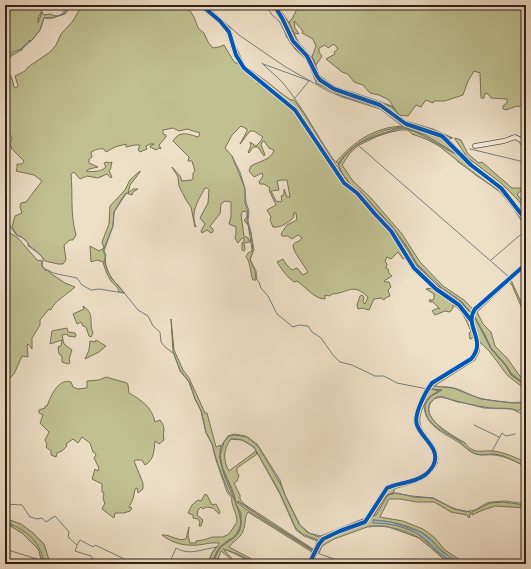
<svg xmlns="http://www.w3.org/2000/svg" width="531" height="569" viewBox="0 0 531 569" font-family="Cardo,serif">
<style>
.green{fill:#c0c091;stroke:#787054;fill-rule:evenodd}
.water{fill:#9fb9c0;stroke:#737c7d}
.lines{fill:none;stroke-linecap:round;stroke-linejoin:round}
.stream{stroke:#737c7d;stroke-width:1}
.minor-casing{stroke:#605044;stroke-width:5.5}
.minor{stroke:#f4eadb;stroke-width:4}
.cycleway-casing{stroke:#f4eadb;stroke-width:6}
.cycleway{stroke:#0057b8;stroke-width:4}
</style>
<rect width="100%" height="100%" fill="#eedfc7"/>
<filter id="stains"><feTurbulence type="fractalNoise" baseFrequency=".005" numOctaves="4"/><feColorMatrix values="0 0 0 0 .2 0 0 0 0 .09 0 0 0 0 .02 0 0 0 .5 -.17"/></filter>
<radialGradient id="worn" r=".72"><stop offset=".6" stop-color="#630" stop-opacity="0"/><stop offset="1" stop-color="#630" stop-opacity=".3"/></radialGradient>
<path class="green" d="M5 5H35L42 11 38 18V23L42 12 44 15 50 14 56 16 61 15 69 5H71L64 14 52 18H44L40 30 31 41 29 42 30 40 21 49H23L11 56 5 66Z
M82 5H186L194 17 198 28 204 33 208 42 213 48 219 47 224 45 234 62 241 65 290 105 350 189 385 225 407 257 403 259 398 252 391 259 387 257 385 261 387 264 386 268 389 270 388 272 392 276 384 281 385 282H389L391 287 388 290 390 296 385 298 384 300 381 298 374 299 369 310 362 308 358 309 357 305 360 296 362 295 364 297 363 302 365 304 368 297C352 282 349 293 332 294L330 296 325 295V299C314 299 306 287 297 281L294 282C287 277 282 270 277 262L283 259 286 264 292 270 297 268 303 275 308 272 295 252 293 246C293 242 300 242 302 238L298 235 292 239 288 236H282L281 234 287 225 297 220 296 213H294L293 218C288 223 280 228 273 227L270 220 271 217 267 210 276 205 269 190 270 188 264 184H260L259 182 263 176 262 173 254 177 249 171 251 166C259 161 272 160 274 150L269 148 264 141 262 142 261 145 265 155 264 156 258 147H253L249 153 248 152 251 146 250 142 256 146 260 142 263 137 254 131H250L240 144 247 131V129L241 126 232 135 225 148 232 156 239 173 245 189V203L248 212 247 222 251 233 253 251 250 260 255 271 256 280H253C250 273 251 263 246 257L248 253 252 251V249L248 224 246 223 244 220 247 217V212L243 211 241 215 244 236 248 238 250 242 244 243 245 249 244 251 242 250V243L244 241V238H242L238 243 235 238 236 234V227L229 224 231 217V202L225 201 221 204 220 214 210 226 213 229V232L211 233 207 230 202 233 201 231 205 224 200 218 208 203 209 190 207 188H205C198 201 190 212 196 227H195L191 207 186 200 179 186 178 177 172 167 180 176 182 181 192 180 193 178V173L195 171 192 161H188L189 157 173 141C180 130 188 134 198 137L199 136 200 133 187 129 179 131 173 128 163 130V134L166 135V137L159 145 161 149 159 148 156 150 150 147V146L154 144H150L146 146 147 149 140 152 138 150 140 145H135L126 147V144L115 147 106 152 104 149C98 148 96 150 91 152L92 157 89 159V163L98 167 89 169 86 171C93 172 101 172 106 167L104 163 107 162 109 163 112 162 111 166V168L109 171 112 177 111 178 107 174 98 178 87 176 80 179 74 172 71 174C73 194 70 214 76 235L73 240H70L64 245 66 260 63 264H58L45 261C41 255 35 249 29 246 28 241 22 237 17 235L12 227 15 216 22 213 20 207 21 203 26 202 42 181 34 175 16 171 17 168V164H22L24 161 11 148 12 147 9 144 12 140C12 136 8 132 5 130V68L6 66 12 79 14 87 16 88 18 86 15 76 25 71 28 67 50 52 56 45 61 34 73 21ZM282 180H287L290 197H287L284 189V195L281 196 282 201 280 202 276 201 271 191 279 190 277 181Z
M203 5 207 6 230 28 235 45 245 66 266 81 281 93 291 100H294L305 115 332 159 351 186 360 192 391 227 407 249 416 265 442 290 459 301 470 312 462 302 442 288 417 264 408 248 392 226 360 191 351 185 341 172 339 165C345 152 358 142 371 138 380 135 395 128 404 128 419 130 452 155 458 154L453 152 425 135 404 127 378 107 342 96 316 83 317 81 307 60 295 49 286 36 285 26 289 35 303 52 321 82 376 104 395 118 440 136 502 189 526 221V228L514 208 500 191 477 176 439 146 426 139 412 134 408 130H401L391 132 378 136 359 145 350 153 342 165 353 181 371 198 402 234 420 262 443 286 464 300 472 308H474L471 314H468L460 304 440 290 416 267 398 239 345 182 319 141 294 107 247 71 239 58 232 37Z
M274 5H277L289 23 297 41 313 59 318 74 325 81 337 88 354 93 392 107 405 121 433 130 452 138 448 140 442 136 406 123 380 104 334 88 324 83 317 75 308 56 293 41 283 17Z
M299 5H526V103L518 107 517 106 506 110 503 109V106L507 103V99L491 98 488 94 485 93 484 98H481L480 73 474 71 468 81 463 95 445 101H434L433 103 426 100 421 107 416 105 408 116 399 115 389 100 379 95 370 93 363 85 354 82 348 74 342 72 326 59 335 54 334 52 338 49 334 44 328 48 325 45 319 48V52L322 56 316 65 312 57 316 46 313 39 302 33 303 31 294 21 295 28 299 34 294 33 289 22 292 19Z
M400 126 403 127C378 129 352 144 338 164L336 162C349 147 365 134 384 129 389 127 395 127 400 126Z
M455 138 461 140 468 154 479 163 482 162 512 188H520L526 183V187L517 194 526 208V211L518 200 502 184 467 157 455 139Z
M140 171V172L130 185 128 193 133 189H138L133 192 132 195 126 193 121 200 114 212 113 226 103 251C107 256 104 263 107 269 111 279 117 284 124 293L119 292C118 286 114 285 111 281 107 275 105 269 103 262L97 260 91 262 90 246 99 251 104 248 102 242 109 224 110 206 125 190 130 180Z
M5 221 7 229 10 233 18 238 37 260 42 261V266L45 270 50 271V273L65 283 75 287C69 293 53 302 51 310L49 309 40 320V325L32 338V349L28 344 27 345 28 357 22 356 14 374 5 382Z
M526 266 511 280 526 313V318L512 285 509 282 477 312 483 324 491 332 495 346 507 358 522 379 521 381 512 374 506 365 491 348 485 335 474 316 491 349 506 366 511 375 526 386V390L507 375 490 352 480 342 479 352 475 360 434 386 453 388 481 399 513 403H521L526 401V405L518 411C507 406 496 410 485 407 475 406 467 403 458 402 452 401 443 395 437 397 434 398 432 401 430 403 421 419 454 438 465 443 473 455 483 450 493 451 504 452 516 458 526 462V467C516 462 505 455 494 454 488 454 482 456 476 454 469 451 466 448 461 443 448 432 424 427 425 405L431 396 442 390 431 389 439 391C431 395 428 397 424 405 409 434 438 435 438 460L437 459C436 446 425 438 420 427 414 415 426 390 436 383 446 375 459 368 470 362 486 346 472 334 472 319 472 316 474 313 476 310Z
M434 288 458 305 470 319 474 336 471 339H470L469 333 471 331C466 321 463 310 453 305V308L450 312 445 311 435 315 432 311 438 308 440 309 433 302H430L429 300H433L434 298V294L426 289Z
M83 306C96 315 88 321 93 333L91 337 89 336 86 327 83 326 81 322 77 324 73 314 84 309Z
M171 319 174 350 183 370 189 378 205 413H207L216 447 221 445C215 471 239 498 241 524V513L236 504 235 498 232 489 223 469 220 456 224 442 229 436 235 435 247 437 258 446 280 483 285 495 299 524 309 533 319 537 367 518 365 521 327 536 307 564 312 552 248 512C244 518 246 524 243 531 240 539 233 541 229 547L261 564C250 564 235 552 223 549L237 564 221 551 216 564H213C215 558 217 552 221 547 229 539 241 537 241 524 235 541 231 536 220 547 216 551 214 558 212 564H208L212 553 219 544V543C212 542 206 544 199 545 186 546 173 544 162 535 170 534 178 542 186 539L189 527 188 536 190 543H196V541L203 540 213 537H223L229 534 237 522C237 512 230 505 232 496L229 493 216 460 212 444 206 432 201 410 195 399 189 382 180 370 173 352ZM231 439 242 440 254 447 280 493 295 527 302 534 318 540 313 551 244 508 237 502 238 501 264 519 313 550V549L244 504 240 499V495L234 483 237 481 239 475 237 473V468L257 454 256 451 229 471C223 461 223 449 231 439Z
M67 328 68 332 75 333 76 335 75 337 68 336 67 334 62 335 64 344 72 350 69 359 70 363 68 364 62 362V356L59 354 58 347 61 346 62 340 50 344 52 331Z
M96 340 106 346 99 352 85 359 89 350 90 341 95 342Z
M106 377 127 383 128 385 129 393C141 400 152 407 155 422L160 420C167 429 162 431 164 440L159 444 155 441C154 451 154 460 145 465L142 460H136L134 461 143 483V489L138 493 137 488 135 489 133 499 129 507 132 508 130 511 124 513H115L114 518 102 509 105 503 103 499 104 493 102 492V484L92 479 95 469 98 471 99 468 94 458 96 455 95 453 93 452 90 443 82 437 78 443 73 439 66 444 67 446 62 451 57 453 56 457 51 455V451L46 447 47 444 45 440 49 432 40 423 43 415 39 413V410L45 408V406H47C51 396 58 378 71 382L73 387 78 389 87 388V381L99 380Z
M437 461 438 462C430 481 412 483 394 489V492L387 495 373 516 376 515 388 495 397 493 414 497 433 498 454 509 471 512 469 518 467 515 451 512 434 502H417L400 499H389L380 517 403 521 423 529 434 537 445 550 466 564C449 564 437 542 424 534 409 525 391 521 373 520L399 526 417 533 438 552 456 564H451L442 557 419 538 386 526H370L334 539 322 546 319 553H317L312 564H310L319 545 326 539 366 523 371 518 384 494 390 488 420 479Z
M205 494 207 495 212 505 216 504 220 512 219 514 213 508 206 507 203 509 201 507 198 510 197 515 203 520 201 526H199L200 522 198 519 193 518V515L188 513 192 505 198 500 201 501Z
M502 502 526 505V508L495 506 483 510 472 515V512L490 503Z
M5 515 10 520 21 524 33 533 44 544 49 560 54 564H44L43 562 42 564H39V560H41L39 551 37 548 22 533 5 523V521L13 526 5 519Z"/>
<path class="water" d="M373 520 391 522 421 532 430 539 440 550 460 564C446 564 430 541 418 534 404 526 388 523 373 523Z"/>
<g class="lines">
<path class="stream" d="M209 5 208 6 209 8 239 35 284 66 326 90 342 97 380 109 404 127
M264 5 267 7 272 15 279 21 291 44 307 60 316 82
M277 5 289 23 299 43 314 60 319 75 335 87 358 94 392 106 401 118
M5 58 13 52 23 48 33 39 40 30 44 18H52L65 14 72 5
M262 63C268 70 277 76 283 83 302 106 316 134 333 159L338 164
M263 64 310 81
M295 98 309 81
M405 121 433 129 453 138
M359 146 509 277
M470 149 516 160 523 162 526 165
M457 154 454 153 425 135 404 128H400C376 135 353 141 338 164L342 173 351 186 360 192 392 227 408 249 417 265 437 285 458 299 471 312
M232 156 240 172 245 189 246 202 249 211 248 221 251 233 254 250 250 259 256 271 257 280 259 282 261 288 268 296 277 314 293 327 299 325 308 326 312 332 321 338 333 355 340 362 352 365 375 376H384L397 383 427 389
M457 161 500 192 514 209 526 228
M126 194 114 212 113 226 104 251 106 255 104 261 111 278 118 285 138 310 148 316 153 326 160 332 161 342 164 346 174 354 180 371 190 383 195 399 201 411 206 433 212 444 219 469 227 492 231 497
M5 206 10 226 16 235 22 237 28 243V246C31 248 43 256 43 259 43 261 42 263 42 266 50 275 66 275 77 278L82 285 91 290 99 289 124 293
M491 260 526 230
M474 316 491 348 506 365 511 374 526 385
M443 387C456 386 465 393 476 397 485 400 519 406 526 400
M430 389 440 390
M441 390C434 395 427 396 424 406 425 426 444 433 458 442 465 446 468 452 476 454 482 456 488 454 494 455 505 456 517 462 526 467
M474 425 499 437
M521 433 526 424
M231 439C241 438 248 442 255 449L280 494 296 530 304 536 317 541 313 551 238 502
M465 443C453 435 415 417 434 399L441 397 484 408 512 409 526 416
M492 451 502 433 506 436 515 434
M5 504 22 505 30 517 37 519 42 518 46 522 55 516 69 532 68 537 77 545 80 540 93 547 95 545 135 564
M373 515 375 514 385 497 387 495 394 493 412 496 433 498 453 508 465 512 475 510 487 503 491 502 506 501 526 504
M5 521C10 525 16 526 22 530 33 537 42 548 43 561L5 549
M369 527C383 524 408 530 419 538 430 546 439 556 450 564
M77 546 75 551 91 556 96 564
M222 546 235 537 239 531 241 524 240 513 236 505 234 496 223 470 220 459 221 447 223 443 228 436 234 434 246 436 257 444 280 480 285 495 300 525 308 533 321 536 365 518
M223 549 238 554 256 564
M169 564 176 548C190 556 202 549 217 547
M207 564 212 553 216 547
M212 564 216 554 220 547
M313 564 317 553 348 564"/>
<g class="minor-casing">
<path id="minor" d="M201 5 220 21 229 32 236 55 244 68 295 110 344 183 357 193 375 214 391 231 414 268 436 289 459 305 470 319
M274 5 282 18 293 41 307 56 317 76 320 80 334 89 380 105 406 124 442 136 471 165 501 188 526 220
M475 146 504 141 515 137 521 140 526 149
M309 564 319 544 323 539 340 531 365 522 387 488C399 482 412 484 425 475 428 473 431 469 433 466 442 449 422 439 417 425 413 415 426 391 432 383L471 359C488 340 463 326 475 309L526 264"/>
</g>
<use href="#minor" class="minor"/>
<g class="cycleway-casing">
<path id="cycleway" d="M201 5 220 21 229 32 236 55 244 68 295 110 344 183 357 193 375 214 391 231 414 268 436 289 459 305 470 319
M274 5 282 18 293 41 307 56 317 76 320 80 334 89 380 105 406 124 442 136 471 165 501 188 526 220
M309 564 319 544 323 539 340 531 365 522 387 488C399 482 412 484 425 475 428 473 431 469 433 466 442 449 422 439 417 425 413 415 426 391 432 383L471 359C488 340 463 326 475 309L526 264"/>
</g>
<use href="#cycleway" class="cycleway"/>
</g>
<rect width="531" height="569" fill="none" stroke="#eedfc7" stroke-width="20"/>
<rect x="6" y="6" width="519" height="557" fill="none" stroke="#312018" stroke-width="2"/>
<rect x="10" y="10" width="511" height="549" fill="none" stroke="#312018"/>
<rect width="100%" height="100%" filter="url(#stains)"/>
<rect width="100%" height="100%" fill="url(#worn)"/>
</svg>
